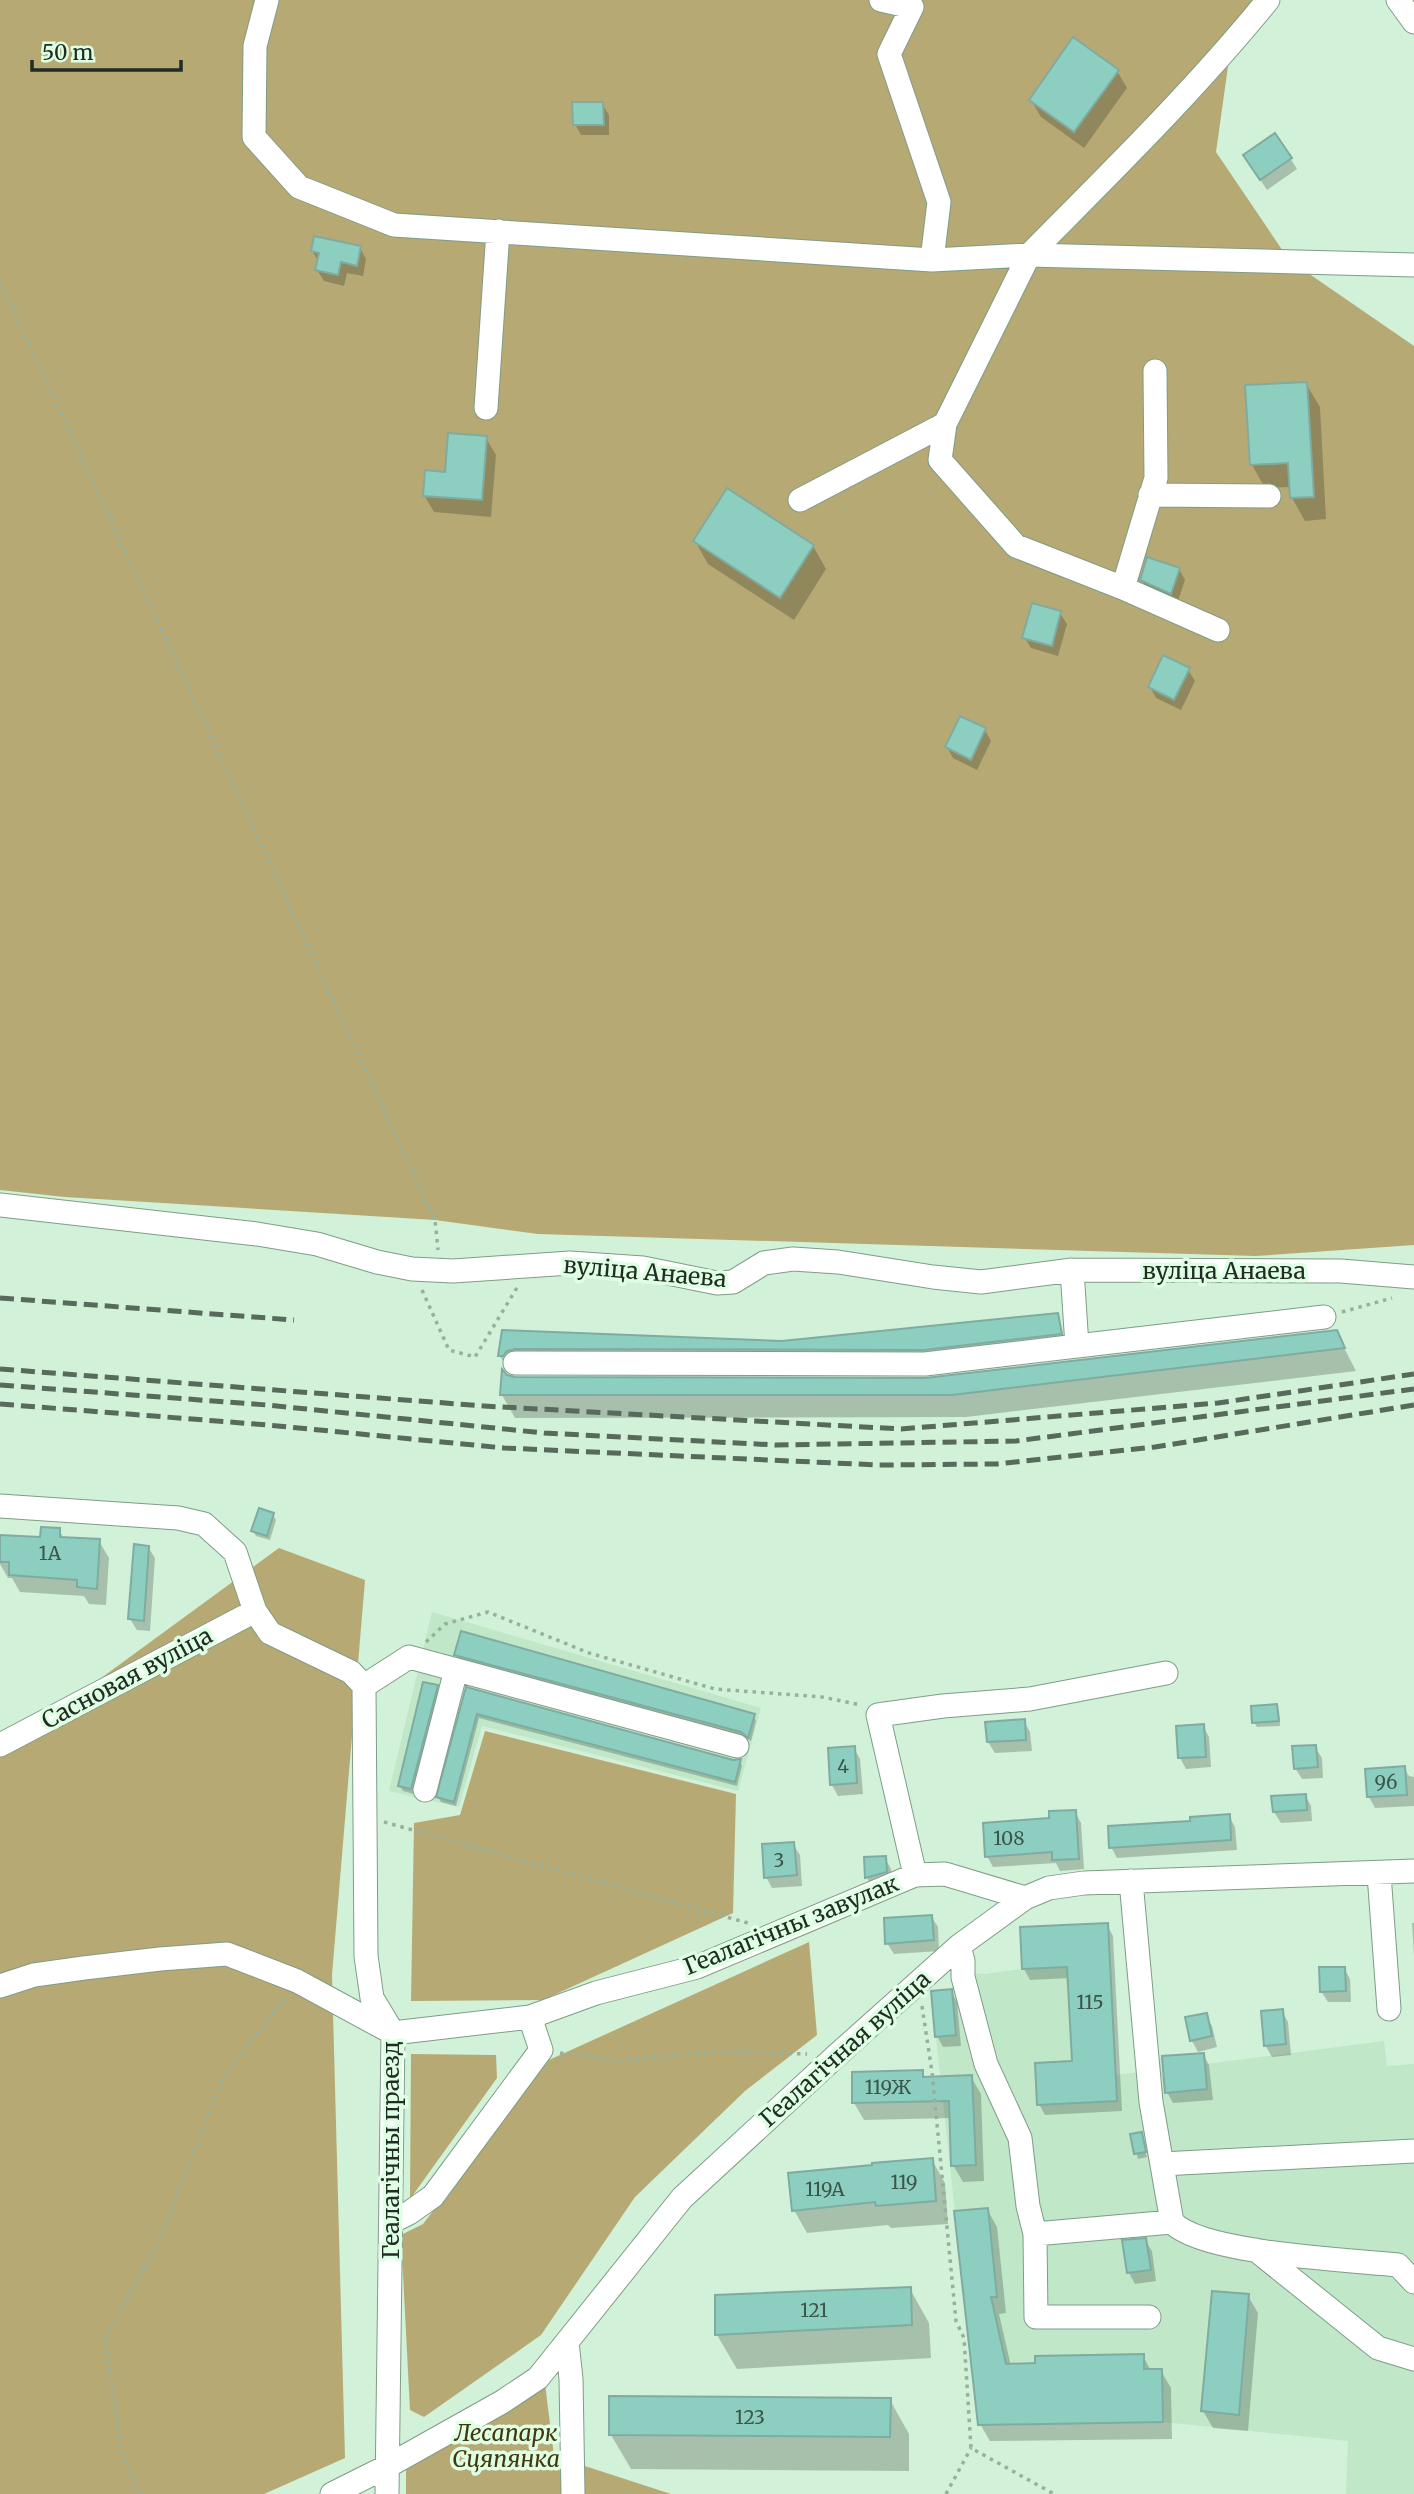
<svg xmlns="http://www.w3.org/2000/svg" width="1414" height="2494" viewBox="0 0 1414 2494" font-family="Merriweather,serif">
<style>
.built{fill:#c0e7c8}
.forest{fill:#b6a974}
.shadow{fill:#0003}
.building{fill:#8ccfc0;stroke:#80aba1;stroke-width:2}
.lines{fill:none;stroke-linecap:round;stroke-linejoin:round}
.minor-casing{stroke:#7f9d86;stroke-width:25}
.path{stroke:#97b09c;stroke-width:3.5;stroke-dasharray:3.5 5;stroke-linecap:butt}
.minor{stroke:#fff;stroke-width:23}
.rail{stroke:#576a5b;stroke-width:5;stroke-dasharray:14 7;stroke-linecap:butt}
.labels{text-anchor:middle;stroke-width:7;stroke-linejoin:round;paint-order:stroke}
.number-label{font-size:19px;fill:#3c564a}
.street-label{font-size:23px;fill:#212d23;stroke:#dfffe5}
.park-label{font-size:23px;font-style:italic;fill:#42380d;stroke:#dfffe5}
</style>
<rect width="100%" height="100%" fill="#d1f1d8"/>
<path class="built" d="M432 1612 761 1708 738 1791 482 1726 459 1807 389 1791Z
M1108 1923 1116 2075 1148 2071 1162 2056 1204 2053 1206 2064 1384 2041 1387 2066 1414 2064V2494H1346L1348 2441 1163 2422 978 2425 931 1991 952 1989 953 1981 972 1973 985 1974 1022 1969 1020 1927Z"/>
<path class="forest" d="M0 0H1268L1231 45 1216 152 1289 260 1414 346V1245L1256 1256 538 1234 435 1220 65 1197 0 1190Z
M279 1548 365 1580 332 1975 345 2458 264 2494H0V1752Z
M485 1731 736 1794 733 1913 543 2000 411 2001 414 1823 460 1815Z
M809 1942 817 2035 745 2091 635 2197 541 2335 424 2417 410 2410 401 2235 423 2224 549 2060Z
M411 2054 496 2055 497 2078 410 2199Z
M542 2360 554 2456 671 2494H406V2452L514 2389Z"/>
<path class="shadow" d="M1117 71 1127 88 1084 148 1041 117 1031 100Z
M602 104 609 115V135H581L575 124Z
M1290 158 1297 169 1267 190 1251 166Z
M360 248 366 259 363 276 347 273 344 286 324 281 317 270 319 262 312 251Z
M1306 384 1320 407 1326 519 1305 521 1292 498 1291 487 1265 488 1252 465Z
M486 438 496 455 491 517 434 512 424 495Z
M695 541 813 546 826 569 794 620 708 564Z
M1179 569 1185 580 1177 604 1148 591 1142 580Z
M1060 613 1067 624 1058 656 1031 648 1024 637Z
M1188 670 1195 681 1181 710 1156 698 1150 687Z
M985 730 991 741 977 770 953 758 947 747Z
M1057 1315 1064 1338 928 1354 506 1361H503L500 1356 503 1332 782 1342Z
M1336 1332 1356 1371 966 1417 515 1418 502 1395 506 1376 515 1379 925 1380Z
M273 1515 276 1520 270 1540 256 1536 253 1531Z
M59 1530 64 1539 99 1541 109 1558 106 1605 89 1604 84 1596 20 1592 12 1578H8L0 1564V1537L42 1539Z
M148 1547 155 1558 150 1631 137 1630 130 1619Z
M456 1654 754 1716 756 1721 751 1741 745 1737 459 1659Z
M436 1687 439 1692 414 1794 403 1791 400 1786Z
M467 1689 740 1761 742 1766 737 1786 479 1718 456 1806 441 1802 438 1797Z
M1276 1706 1279 1711 1280 1726 1257 1727 1254 1722Z
M1024 1721 1030 1732 1032 1751 995 1753 988 1742Z
M1203 1726 1209 1737 1211 1767 1186 1769 1180 1758Z
M1315 1747 1322 1758 1323 1778 1302 1779 1295 1768Z
M854 1748 860 1759 863 1794 838 1796 832 1785Z
M1404 1768 1409 1776 1414 1777V1806L1375 1808 1369 1797 1367 1771Z
M1305 1795 1311 1806 1312 1821 1281 1823 1274 1812Z
M1075 1812 1081 1823 1084 1869 1060 1871 1056 1863 993 1867 987 1856 1051 1820Z
M1229 1816 1235 1827 1237 1850 1117 1858 1111 1847 1192 1823Z
M793 1844 800 1855 802 1886 772 1888 766 1877Z
M885 1858 891 1869 892 1883 873 1889 867 1878 865 1859Z
M931 1916 938 1927 939 1951 894 1954 887 1943Z
M1412 1923H1414V1956Z
M1107 1925 1113 1936 1122 2111 1045 2115 1039 2104 1074 2063 1070 1978 1030 1980 1024 1969Z
M1344 1968 1350 1979 1351 2002H1328L1321 1991Z
M951 1991 957 2002 961 2046 943 2047 937 2036Z
M1282 2011 1288 2022 1291 2055 1272 2057 1265 2045Z
M1206 2015 1212 2026 1217 2047 1198 2052 1192 2041 1187 2019Z
M1203 2054 1209 2065 1213 2100 1173 2103 1167 2092Z
M922 2072 926 2078 971 2077 981 2094 984 2181 963 2182 953 2165 951 2118 864 2120 854 2103V2074Z
M1141 2134 1147 2157 1138 2159 1132 2136Z
M932 2160 945 2183 948 2224 891 2228 888 2225 807 2233 794 2210Z
M987 2209 997 2227 1006 2313 999 2314 1011 2366 1143 2356 1151 2371H1161L1171 2388 1172 2439 990 2441 980 2424Z
M1145 2240 1152 2251 1156 2281 1135 2284 1129 2273Z
M910 2289 929 2323 931 2358 737 2369 717 2335Z
M1248 2296 1258 2313 1248 2431 1213 2428 1203 2411Z
M890 2400 909 2434V2471L631 2469 611 2435Z"/>
<path class="building" d="M1073 37 1119 70 1074 132 1029 100Z
M572 102H603L604 125H573Z
M1275 133 1292 158 1260 180 1243 155Z
M314 236 361 246 357 266 341 262 338 275 315 270 319 253 311 251Z
M1307 382 1314 497 1290 498 1288 463 1250 465 1245 385Z
M448 433 487 436 482 500 423 496 425 470 445 472Z
M727 488 814 545 780 598 693 541Z
M1147 557 1180 568 1171 594 1140 580Z
M1032 603 1061 611 1052 646 1022 638Z
M1163 655 1190 668 1174 700 1148 687Z
M960 716 986 728 971 760 945 747Z
M1058 1313 1062 1334 924 1350 515 1349 507 1351 503 1356H498L502 1330 782 1341Z
M1337 1330 1345 1348 952 1395H500L502 1369 507 1375 515 1377 925 1378Z
M259 1508 274 1513 267 1536 251 1531Z
M41 1527 60 1528V1537L100 1539 97 1589 77 1587V1580L9 1575V1562H0V1535L40 1537Z
M134 1544 149 1546 144 1621 128 1619Z
M461 1631 755 1714 748 1738 741 1732 454 1655Z
M423 1682 438 1685 411 1789 398 1786Z
M466 1687 733 1760 741 1759 735 1782 477 1714 454 1802 436 1797Z
M1277 1704 1279 1721 1252 1723 1251 1706Z
M1025 1719 1026 1740 987 1742 985 1722Z
M1204 1724 1206 1757 1178 1758 1176 1726Z
M1316 1745 1318 1767 1294 1769 1292 1746Z
M855 1746 857 1783 830 1785 828 1748Z
M1405 1766 1407 1795 1367 1797 1365 1769Z
M1306 1794 1307 1810 1273 1812 1271 1796Z
M1076 1810 1079 1859 1052 1860V1852L985 1857 983 1823 1049 1818V1811Z
M1230 1814 1231 1840 1109 1848 1108 1826 1190 1821V1817Z
M794 1842 797 1875 764 1878 762 1844Z
M886 1856 887 1872 865 1878 864 1857Z
M932 1915 934 1940 885 1944 884 1918Z
M1108 1923 1117 2101 1037 2105 1035 2063 1072 2061 1067 1967 1022 1969 1020 1927Z
M1319 1967H1345L1346 1991 1320 1992Z
M952 1989 956 2035 935 2037 931 1991Z
M1283 2009 1286 2044 1264 2046 1261 2011Z
M1207 2013 1212 2036 1190 2041 1185 2017Z
M1204 2053 1207 2089 1165 2093 1162 2056Z
M923 2070V2077L972 2075 976 2165 951 2166 949 2101 852 2103V2072Z
M1142 2132 1146 2152 1134 2154 1130 2134Z
M933 2158 936 2201 876 2206 875 2202 792 2211 788 2173 872 2165V2163Z
M988 2208 997 2297H991L1006 2364 1035 2363V2356L1144 2354V2369H1162L1163 2422 978 2425 954 2211Z
M1146 2238 1151 2270 1127 2273 1122 2240Z
M911 2287 912 2325 715 2335V2295Z
M1212 2291 1249 2294 1239 2415 1201 2411Z
M609 2396 891 2398 890 2437 609 2435Z"/>
<g class="lines">
<g class="minor-casing">
<path id="minor" d="M267 0 255 46 254 137 299 187 394 225 932 260
M881 0 912 7 889 54 939 202 932 260 1029 255C1111 172 1195 90 1268 0
M1398 0 1414 22
M1155 371 1156 478 1123 588 1218 630
M486 408 498 231
M945 424 940 460 1016 546 1123 588
M1150 495 1269 496
M800 500 945 424 1029 255 1414 265
M0 1205 257 1234 317 1244 377 1262 412 1269 453 1271 570 1263 643 1268 717 1283 733 1282 764 1263 793 1259 838 1262 933 1277 981 1282 1072 1270 1341 1271 1414 1277
M1077 1346 1324 1317
M515 1363 925 1364 1077 1346 1072 1270
M0 1506 178 1518 204 1524 235 1552 255 1611 270 1633 351 1672 364 1686
M364 1686 366 1956 372 1998 393 2033 387 2494
M364 1686 409 1657 737 1746
M0 1745 255 1611
M425 1790 456 1670
M1379 1874 1389 2009
M915 1875 878 1715 943 1706 1030 1699 1166 1673
M1131 1881 1151 2102 1172 2222C1201 2254 1351 2260 1398 2265L1414 2282
M959 1946 963 1961V1977L986 2064 1020 2138 1028 2206 1035 2234 1036 2317H1149
M0 1986 34 1975 84 1968 160 1959 227 1954 297 1981 393 2033
M393 2033 530 2017 596 1993 697 1967 915 1875 945 1874 1025 1898
M1162 2164 1414 2151
M391 2222 409 2213 433 2196 541 2050 530 2017
M1035 2234 1172 2222
M1256 2250 1378 2348 1414 2359
M567 2342 571 2379 573 2494
M332 2494 386 2467 502 2402 538 2378 682 2198 836 2056 959 1946 1025 1898 1049 1888 1084 1883 1414 1871"/>
</g>
<path class="path" d="M0 281 435 1220 438 1250
M422 1290 449 1350 475 1357 518 1286
M1342 1312 1392 1298
M426 1642 445 1624 488 1612 589 1653 715 1689 822 1697 861 1705
M384 1822 748 1923
M922 2006 932 2072 956 2321 964 2338 971 2448 1054 2494
M560 2053 621 2061 722 2051 807 2054
M140 2494 122 2453 105 2339 157 2245 224 2077 285 1997
M946 2494 971 2448"/>
<use href="#minor" class="minor"/>
<path class="rail" d="M0 1298 294 1320
M0 1369 484 1406 901 1429 1218 1403 1414 1374
M0 1385 267 1405 544 1433 776 1445 1016 1441 1414 1389
M0 1404 268 1425 504 1448 879 1465 997 1464 1155 1447 1414 1405"/>
</g>
<g class="labels">
<g class="number-label">
<text x="50" y="1560">1А</text>
<text x="843" y="1773">4</text>
<text x="1386" y="1789">96</text>
<text x="1009" y="1845">108</text>
<text x="779" y="1867">3</text>
<text x="1090" y="2009">115</text>
<text x="888" y="2094">119Ж</text>
<text x="904" y="2189">119</text>
<text x="825" y="2196">119А</text>
<text x="814" y="2317">121</text>
<text x="750" y="2424">123</text>
</g>
<g class="street-label">
<text x="1224" y="1279">вуліца Анаева</text>
<text transform="translate(645 1272) rotate(5)" y="8">вуліца Анаева</text>
<text transform="translate(127 1678) rotate(-28)" y="8">Сасновая вуліца</text>
<text transform="translate(791 1925) rotate(-22)" y="8">Геалагічны завулак</text>
<text transform="translate(845 2049) rotate(-42)" y="8">Геалагічная вуліца</text>
<text transform="translate(391 2150) rotate(-90)" y="8">Геалагічны праезд</text>
</g>
<g class="park-label">
<text x="506" y="2441">Лесапарк<tspan x="506" dy="26">Сцяпянка</tspan></text>
</g>
</g>
<path d="M32 60v10h149v-10" fill="none" stroke="#212d23" stroke-width="3.5"/>
<text x="42" y="60" font-size="21" fill="#212d23" stroke="#dfffe5" stroke-width="5" paint-order="stroke">50 m</text>
</svg>
